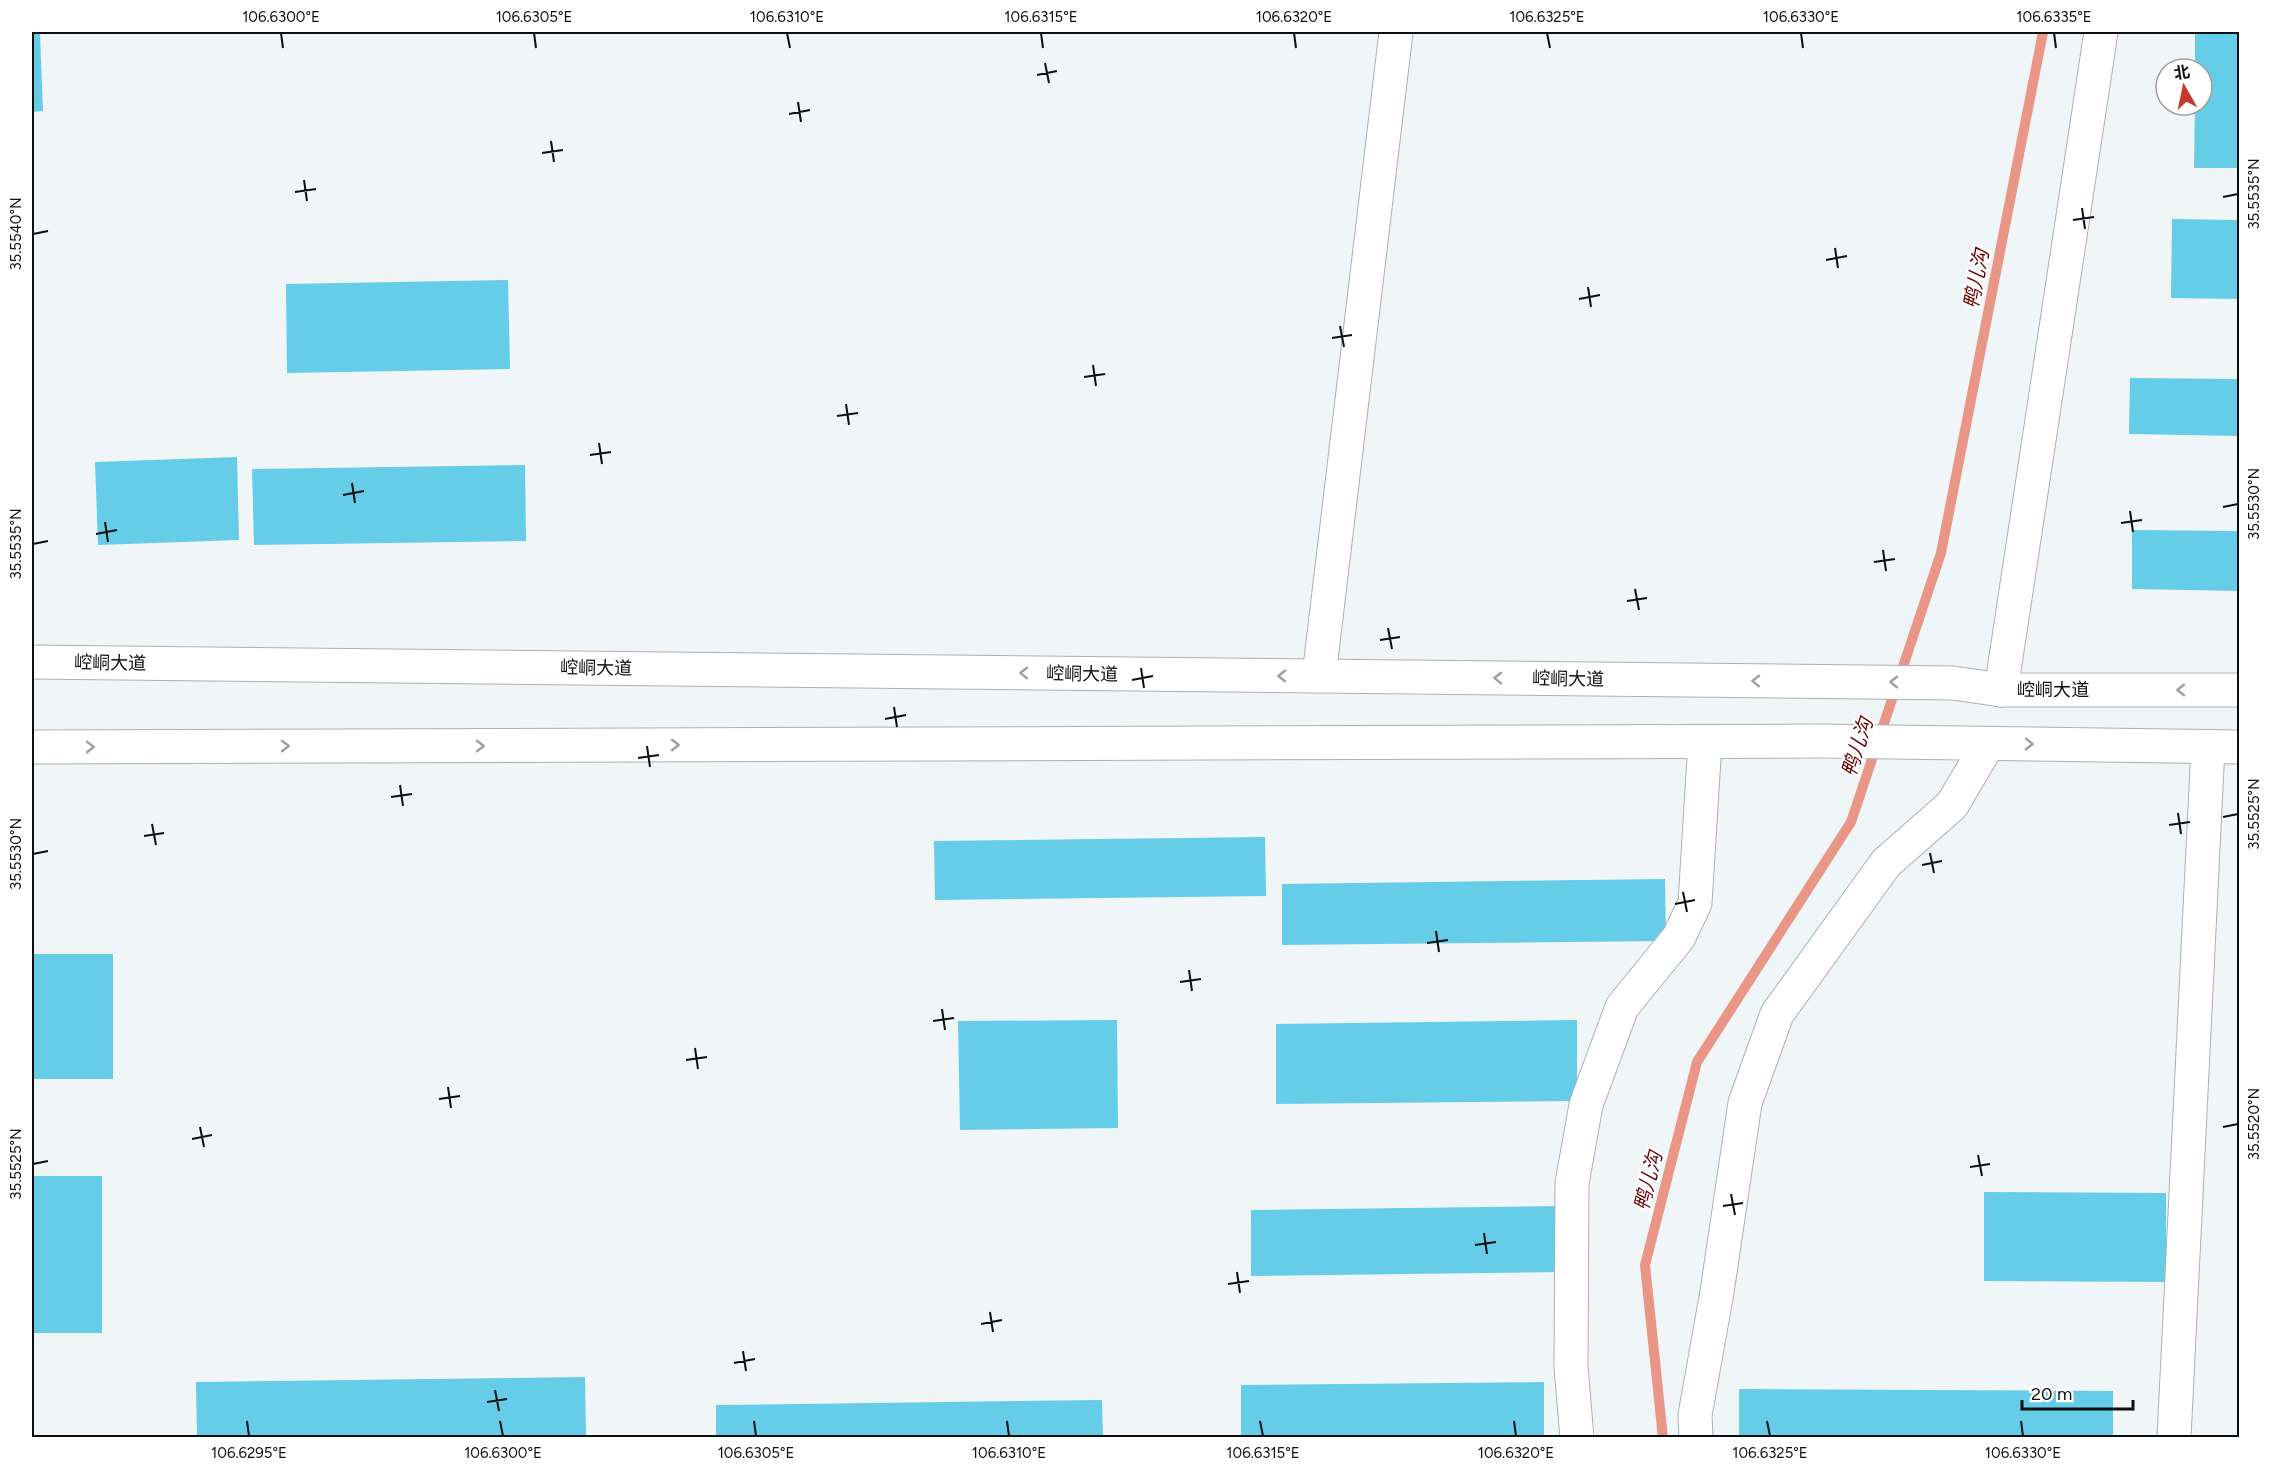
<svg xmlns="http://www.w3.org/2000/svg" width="2271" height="1469" viewBox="0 0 2271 1469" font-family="Figtree,'Noto Sans SC',sans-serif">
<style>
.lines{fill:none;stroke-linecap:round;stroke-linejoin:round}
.stream{stroke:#e99687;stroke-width:10}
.building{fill:#66cde9}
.minor-casing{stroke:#abb0b2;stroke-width:35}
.major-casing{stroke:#abb0b2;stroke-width:35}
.minor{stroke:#fff;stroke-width:33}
.major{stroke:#fff;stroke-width:33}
.oneway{stroke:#9e9f9f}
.ticks{fill:none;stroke:#0d0f10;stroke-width:2}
.labels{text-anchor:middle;stroke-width:5;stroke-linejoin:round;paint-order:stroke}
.street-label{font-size:18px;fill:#0d0f10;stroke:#fff}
.water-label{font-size:20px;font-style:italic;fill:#690100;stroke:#fff}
.neatline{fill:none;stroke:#0d0f10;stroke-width:2}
.ticks-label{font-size:15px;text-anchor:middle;fill:#0d0f10}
</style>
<rect width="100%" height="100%" fill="#f0f5f7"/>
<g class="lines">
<path class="stream" d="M1663 1438 1645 1265 1697 1062 1851 822 1941 553 2043 32"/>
</g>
<path class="building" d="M2195 32H2240V168H2194L2195 105H2202V69H2195Z
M32 34H40L43 111 32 112Z
M2172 219 2240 220V299L2171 298Z
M508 280 510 369 287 373 286 284Z
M2130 378 2240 379V436L2129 434Z
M237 457 239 540 98 545 95 462Z
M525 465 526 541 254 545 252 469Z
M2132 530 2240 531V591L2132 589Z
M1265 837 1266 896 935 900 934 841Z
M1665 879 1666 941 1282 945V884Z
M32 954H113V1079H32Z
M1117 1020 1118 1128 960 1130 958 1021Z
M1577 1020V1101L1276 1104V1024Z
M32 1176H102V1333H32Z
M1984 1192 2166 1193V1282L1984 1281Z
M1565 1206 1566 1272 1251 1276V1210Z
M585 1377 586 1438H197L196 1382Z
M1544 1382V1438H1241V1385Z
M1739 1389 2113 1391V1438H1739Z
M1102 1400 1103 1438H716V1405Z"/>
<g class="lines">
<g class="minor-casing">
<path id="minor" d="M1319 676 1396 32
M2001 690 2101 32
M1577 1438 1571 1367 1572 1183 1586 1105 1622 1007 1679 937 1695 903 1705 742
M1696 1438 1695 1415 1717 1292 1745 1103 1777 1014 1886 863 1952 805 1988 744
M2174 1438 2208 747"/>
</g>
<g class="major-casing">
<path id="major" d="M32 662 1953 683 2001 690H2240
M32 747 1820 741 2240 747"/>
</g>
<use href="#minor" class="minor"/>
<use href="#major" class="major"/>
</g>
<defs><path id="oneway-chevron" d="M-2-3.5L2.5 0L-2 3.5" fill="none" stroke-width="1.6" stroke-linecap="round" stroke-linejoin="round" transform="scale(1.5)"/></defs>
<g class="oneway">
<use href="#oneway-chevron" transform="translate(1024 673) rotate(-179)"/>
<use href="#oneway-chevron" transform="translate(1282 676) rotate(-179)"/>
<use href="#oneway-chevron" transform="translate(1498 678) rotate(-179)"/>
<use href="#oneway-chevron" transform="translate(1756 681) rotate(-179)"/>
<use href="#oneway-chevron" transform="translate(1894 682) rotate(-179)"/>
<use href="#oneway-chevron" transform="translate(2181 690) rotate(-180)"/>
<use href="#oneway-chevron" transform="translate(2029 744) rotate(1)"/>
<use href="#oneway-chevron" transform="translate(675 745)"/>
<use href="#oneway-chevron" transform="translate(285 746)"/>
<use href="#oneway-chevron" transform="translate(480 746)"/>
<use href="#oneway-chevron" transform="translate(90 747)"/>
</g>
<path class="ticks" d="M281 33 283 48M534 33 536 48M787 33 790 48M1041 33 1043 48M1294 33 1296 48M1547 33 1550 48M1801 33 1803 48M2054 33 2056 48M1045 63 1049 83M1037 75 1057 71M798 102 801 122M789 114 810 110M551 141 554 162M542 153 563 150M304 180 307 201M295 192 316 189M2223 197 2238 194M2082 208 2085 229M2073 220 2094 217M33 234 48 231M1835 248 1838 268M1826 260 1847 256M1588 287 1591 307M1579 299 1600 295M1340 326 1344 347M1332 338 1352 335M1093 365 1096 386M1084 377 1105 374M846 404 849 425M837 416 858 413M599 443 602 464M590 455 611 452M352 483 355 503M343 495 364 491M2223 507 2238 504M2130 511 2133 532M105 522 108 542M2121 523 2142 520M96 534 117 530M33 544 48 541M1883 550 1886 571M1874 562 1895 559M1635 589 1639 610M1627 601 1647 598M1388 628 1392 649M1380 640 1400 637M1141 668 1144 688M1132 680 1153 676M894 707 897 727M885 719 906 715M647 746 650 767M638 758 659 755M400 785 403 806M391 797 412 794M2178 813 2181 834M2223 817 2238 814M152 824 156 845M2169 825 2190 822M144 836 164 833M1930 853 1934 873M33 854 48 851M1922 865 1942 861M1683 892 1687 912M1675 904 1695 900M1436 931 1439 952M1427 943 1448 940M1189 970 1192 991M1180 982 1201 979M942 1009 945 1030M933 1021 954 1018M695 1048 698 1069M686 1060 707 1057M448 1087 451 1108M439 1099 460 1096M200 1127 204 1147M2223 1127 2238 1124M192 1139 212 1135M1978 1155 1982 1176M33 1164 48 1161M1970 1167 1990 1164M1731 1194 1735 1215M1723 1206 1743 1203M1484 1233 1487 1254M1475 1245 1496 1242M1237 1272 1240 1293M1228 1284 1249 1281M990 1312 993 1332M981 1324 1002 1320M743 1351 746 1371M734 1363 755 1359M495 1390 499 1411M487 1402 507 1399M247 1421 249 1436M500 1421 503 1436M754 1421 756 1436M1007 1421 1009 1436M1260 1421 1263 1436M1514 1421 1516 1436M1767 1421 1770 1436M2021 1421 2023 1436"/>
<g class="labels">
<g class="street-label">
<text transform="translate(110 663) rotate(1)" y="6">崆峒大道</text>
<text transform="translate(596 668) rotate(1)" y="6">崆峒大道</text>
<text transform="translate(1082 674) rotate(1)" y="6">崆峒大道</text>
<text transform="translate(1568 679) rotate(1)" y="6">崆峒大道</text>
<text x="2053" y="696">崆峒大道</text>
</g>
<g class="water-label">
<text transform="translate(1976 279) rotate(-79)" y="7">鸭儿沟</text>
<text transform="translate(1857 747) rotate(-72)" y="7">鸭儿沟</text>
<text transform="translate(1648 1181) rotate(-76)" y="7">鸭儿沟</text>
</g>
</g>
<rect width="2271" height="1469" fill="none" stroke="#ffffff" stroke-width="66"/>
<g transform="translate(2184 87) rotate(351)"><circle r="28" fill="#ffffff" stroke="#9e9f9f" stroke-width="1.5"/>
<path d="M0-4.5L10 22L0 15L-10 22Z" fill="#c63a29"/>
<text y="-9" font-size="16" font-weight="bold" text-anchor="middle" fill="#0d0f10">北</text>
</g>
<path d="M2022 1400v9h111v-9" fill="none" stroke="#0d0f10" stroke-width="3"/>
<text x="2031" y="1400" font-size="18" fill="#0d0f10" stroke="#ffffff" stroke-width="4.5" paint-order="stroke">20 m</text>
<rect x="33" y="33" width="2205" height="1403" class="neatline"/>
<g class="ticks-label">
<text x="281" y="22">106.6300°E</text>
<text x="534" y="22">106.6305°E</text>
<text x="787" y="22">106.6310°E</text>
<text x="1041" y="22">106.6315°E</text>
<text x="1294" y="22">106.6320°E</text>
<text x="1547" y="22">106.6325°E</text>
<text x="1801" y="22">106.6330°E</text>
<text x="2054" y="22">106.6335°E</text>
<text transform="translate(2254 194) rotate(-90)" y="5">35.5535°N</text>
<text transform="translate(16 234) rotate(-90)" y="5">35.5540°N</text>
<text transform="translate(2254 504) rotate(-90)" y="5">35.5530°N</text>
<text transform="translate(16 544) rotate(-90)" y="5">35.5535°N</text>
<text transform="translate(2254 814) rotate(-90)" y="5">35.5525°N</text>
<text transform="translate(16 854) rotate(-90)" y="5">35.5530°N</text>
<text transform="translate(2254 1124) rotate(-90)" y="5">35.5520°N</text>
<text transform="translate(16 1164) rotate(-90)" y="5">35.5525°N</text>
<text x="249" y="1458">106.6295°E</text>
<text x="503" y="1458">106.6300°E</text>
<text x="756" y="1458">106.6305°E</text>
<text x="1009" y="1458">106.6310°E</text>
<text x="1263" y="1458">106.6315°E</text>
<text x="1516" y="1458">106.6320°E</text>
<text x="1770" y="1458">106.6325°E</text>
<text x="2023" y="1458">106.6330°E</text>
</g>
</svg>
